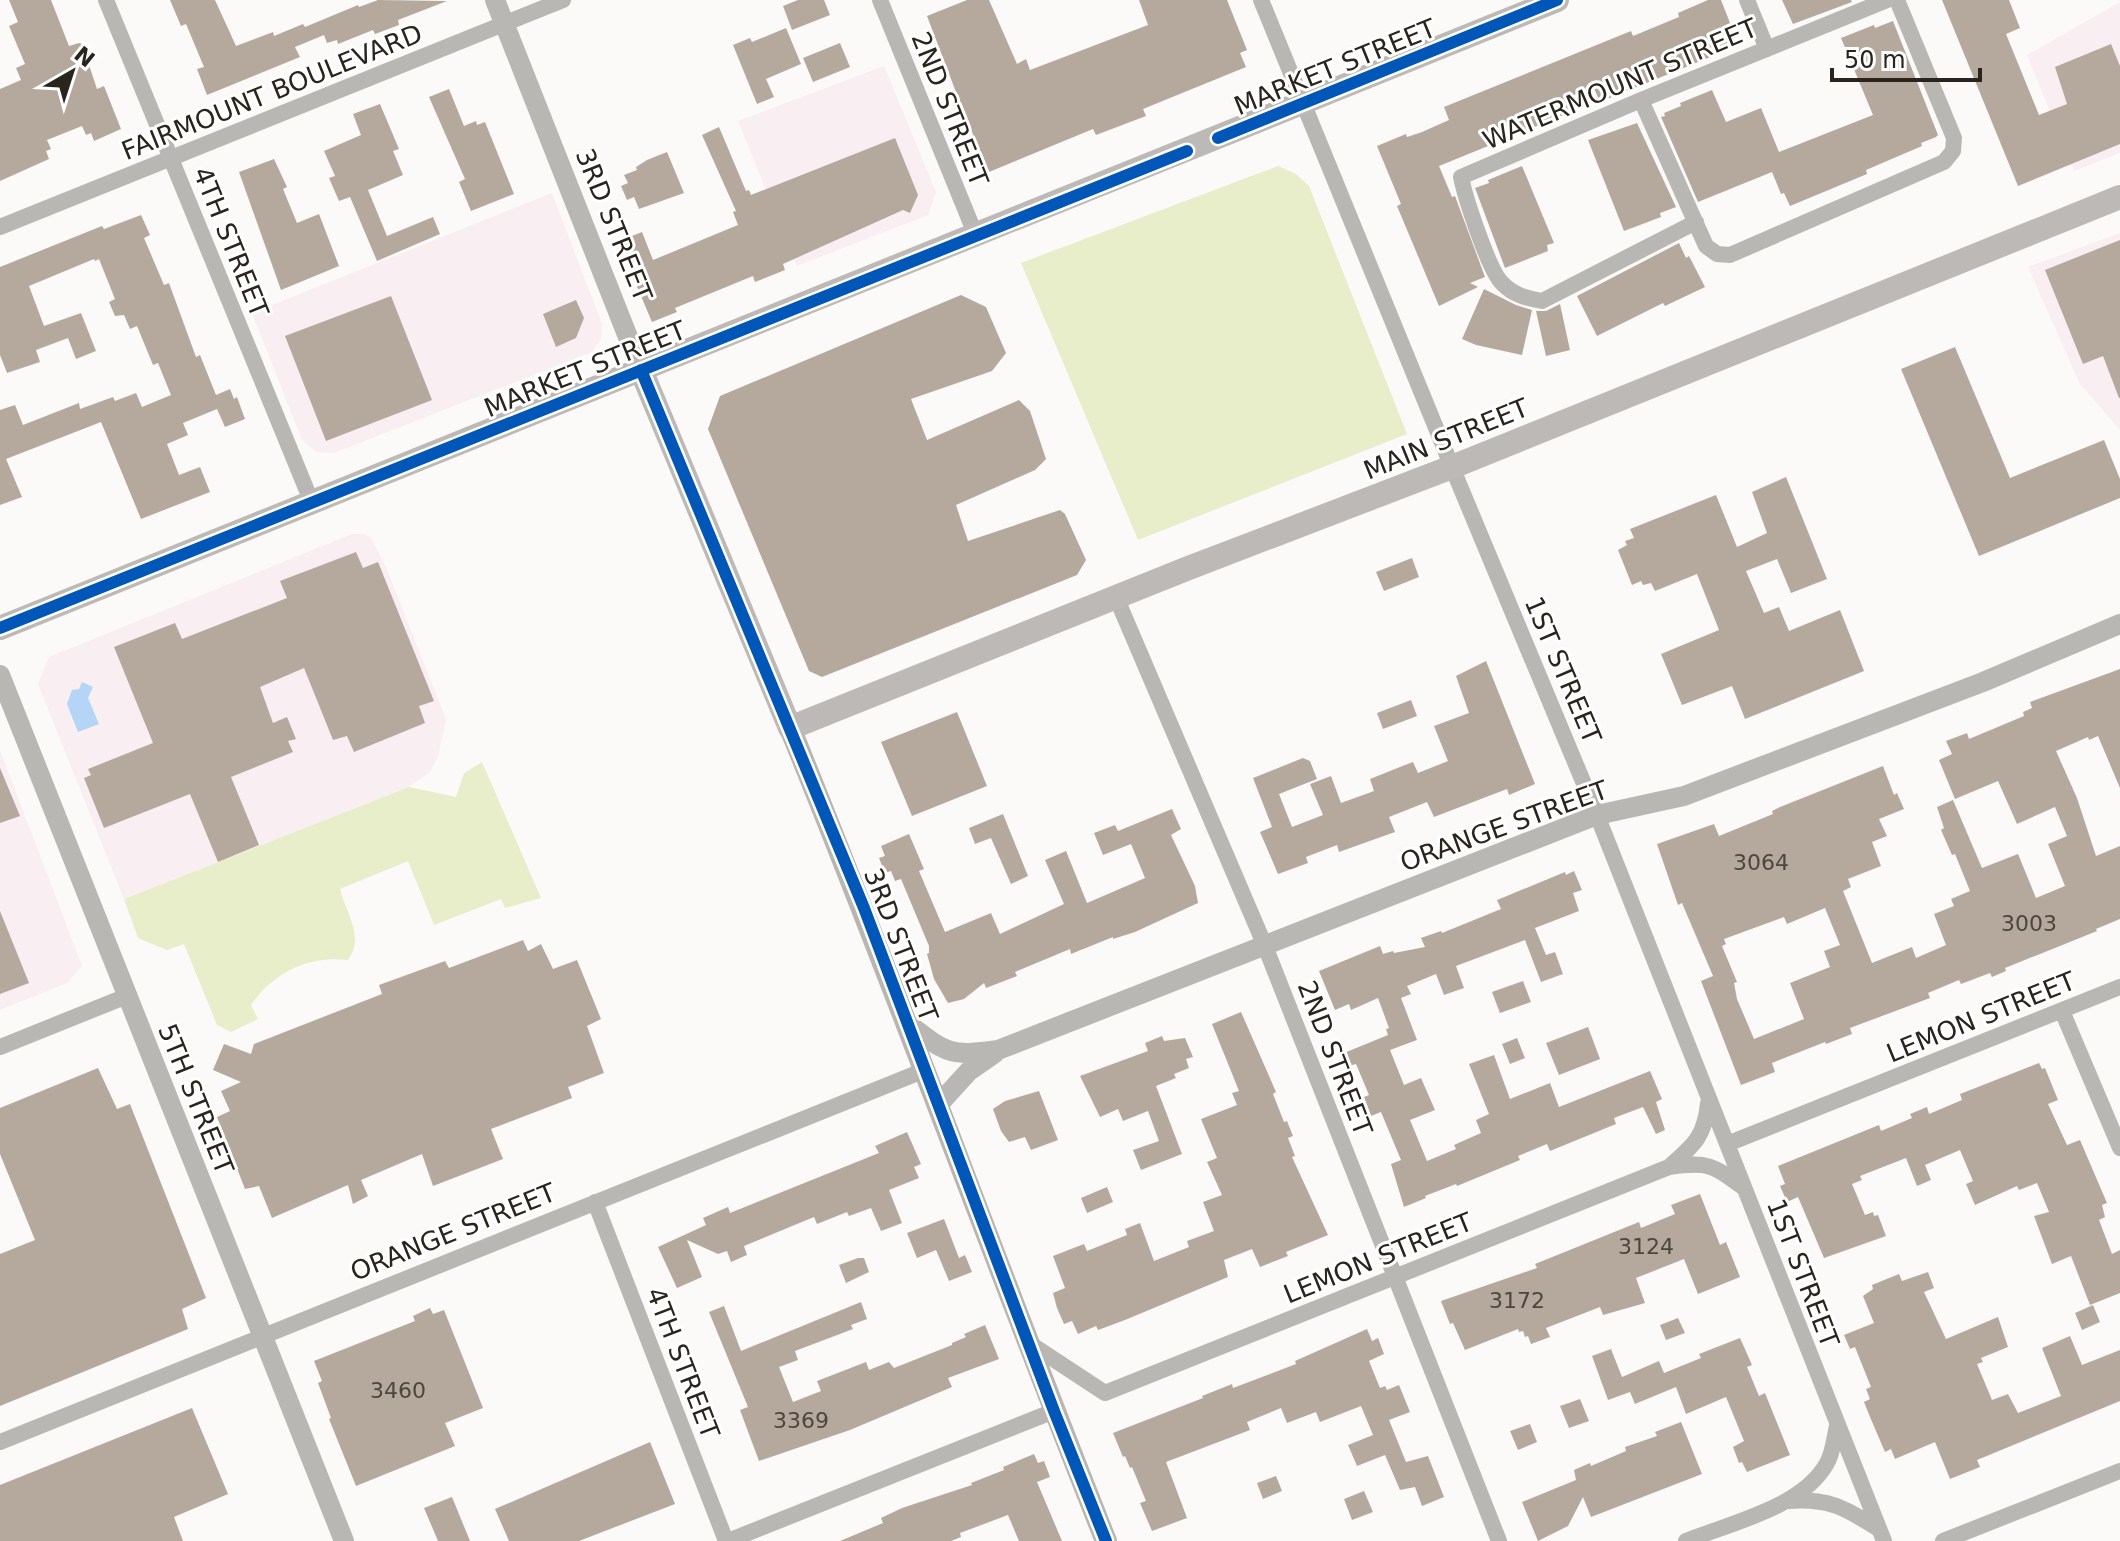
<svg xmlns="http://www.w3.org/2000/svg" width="2120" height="1541" viewBox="0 0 2120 1541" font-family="'DejaVu Sans',sans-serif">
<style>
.commercial{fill:#f9eef2}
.green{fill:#e7eec9}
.water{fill:#b4d5f5}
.building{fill:#b4a99c;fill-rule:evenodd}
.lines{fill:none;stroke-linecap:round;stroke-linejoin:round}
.minor{stroke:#b9b7b4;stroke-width:16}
.tertiary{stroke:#b9b7b4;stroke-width:20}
.secondary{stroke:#b8b5b2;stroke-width:22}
.primary{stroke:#bcb9b6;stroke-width:24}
.cycleway-casing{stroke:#fff;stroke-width:17}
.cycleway{stroke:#0057b8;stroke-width:12}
.labels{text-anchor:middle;stroke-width:6;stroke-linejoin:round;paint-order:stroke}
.number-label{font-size:22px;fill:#4c463d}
.street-label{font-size:26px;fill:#29251d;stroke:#fff}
</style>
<rect width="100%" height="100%" fill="#fcfaf8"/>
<path class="commercial" d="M2120 2V153L2074 171 2027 55Z
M884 66 936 192 928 215 797 266 738 121Z
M552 193 602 324 601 339 592 352 334 453 316 452 302 440 252 313Z
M2120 233V430L2080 384 2028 267Z
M352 534H364L371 538 386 567 446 719 438 757 430 772 409 787 124 899 38 684 49 657Z
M0 750 82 966 67 983 0 1010Z"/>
<path class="green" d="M1278 166 1296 174 1309 186 1407 434 1138 540 1021 263Z
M482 762 541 898 505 908 501 899 434 925 408 861 340 889C346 913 365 937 348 960 310 955 273 972 251 1005L258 1019 231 1032 217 1025 184 944 167 950 138 938 124 899 409 787 456 797 464 773Z"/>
<path class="water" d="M82 682 93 687 88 698 99 724 78 732 67 704 72 690 79 689Z"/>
<path class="building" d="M9 0H51L69 46 79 43 82 44 97 89 104 86 121 129 94 141 91 133 86 135 82 126 47 140 51 149 46 151 49 159 0 181V89L21 80 16 68 25 64 9 26 18 22Z
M170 0H215L236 46 273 32 274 36 303 24 305 27 358 5 359 7 378 0 447 1 398 20 399 25 375 34 373 30 338 44 337 40 327 43 324 35 295 47 300 57 207 95 197 69 204 67 186 24 181 26Z
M798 0H824L830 15 792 30 783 6Z
M967 0H989L1017 64 1026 59 1030 70 1148 25 1139 0H1227L1247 50 1240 53 1246 67 1143 109 1146 116 1096 135 1093 129 989 172 969 125 963 127 953 103 959 100 927 16Z
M1708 0H1721L1732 28 1728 30 1735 47 1600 102 1593 86 1566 99 1571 112 1439 166 1452 197 1455 196 1485 277 1470 283 1478 287 1439 306 1397 206 1401 204 1377 146 1406 134 1407 137 1422 132 1449 120 1444 107 1631 31 1633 36 1679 17 1678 13Z
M1782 0H1851L1852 2 1793 24Z
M1942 0H2009L2020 28 2006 34 2039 115 2067 104 2055 67 2111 44 2120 66V144L2018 186Z
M1893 21 1938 135 1936 137 1921 143 1922 146 1866 170 1867 174 1790 206 1784 193 1781 194 1772 172 1698 202 1661 117 1665 116 1664 113 1681 106 1680 103 1712 90 1726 122 1761 108 1779 152 1873 115 1841 38 1874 25 1875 28Z
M786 28 801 64 766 79 774 97 757 104 733 45 750 38 752 42Z
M840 43 850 67 813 82 803 58Z
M449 89 464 126 476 121 477 125 485 122 514 194 471 211 459 182 465 179 429 97Z
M380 104 399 149 393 151 403 175 368 190 387 236 433 217 440 234 377 261 350 197 339 201 329 178 335 176 324 151 361 135 353 114Z
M1637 123 1676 207 1660 213 1661 217 1624 231 1588 140Z
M719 127 746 191 749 190 751 195 895 138 918 195 910 213 903 210 783 264 785 270 755 282 753 276 675 308 677 312 652 322 624 256 628 254 622 240 642 232 653 260 738 225 733 212 736 211 702 135Z
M667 152 684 193 639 209 634 197 627 200 621 186 628 183 624 175 637 170 636 167 647 160Z
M274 159 287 187 283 189 297 223 319 214 339 266 281 290 239 172Z
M1522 166 1554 243 1547 245 1548 251 1505 268 1475 188 1489 183 1488 180Z
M141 215 150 235 144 238 164 285 169 283 196 357 200 355 216 395 230 389 234 399 237 397 245 419 225 427 217 409 183 423 188 435 167 444 179 475 200 467 210 492 141 519 101 422 6 459 22 497 0 505V410L15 405 23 425 79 403 80 409 113 397 115 401 136 393 142 407 171 395 158 363 153 365 137 326 130 329 124 315 115 316 109 302 115 299 99 259 95 261 94 259 29 286 44 326 81 313 96 351 76 359 68 338 36 350 40 362 7 373 0 355V267L102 226 104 229Z
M2120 240V398H2119L2103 356 2083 364 2045 270Z
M1679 243 1686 258 1689 256 1705 287 1665 306 1663 303 1597 336 1577 296Z
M1484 289 1516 305 1532 310 1522 355 1476 345 1462 339Z
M961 295 986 307 1006 353 992 371 911 399 927 440 1019 400 1030 411 1046 459 1035 470 956 505 968 541 1060 510 1065 514 1086 560 1077 575 822 677 809 671 708 429 720 396Z
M391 296 432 400 326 441 285 336Z
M576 300 584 318 576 338 556 347 543 314Z
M1560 304 1570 350 1546 356 1536 311H1546Z
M1955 347 2010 478 2104 440 2120 479V498L1979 556 1901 369Z
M1786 477 1827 579 1791 593 1777 559 1746 571 1764 613 1779 607 1789 631 1840 610 1864 671 1745 719 1732 686 1682 705 1661 654 1719 630 1697 574 1655 591 1651 583 1643 585 1641 581 1632 585 1618 550 1627 545 1625 541 1634 538 1630 529 1716 495 1737 547 1767 533 1752 492Z
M356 552 363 568 378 562 434 701 419 706 425 723 354 752 347 736 333 740 304 668 260 687 273 723 287 717 296 739 288 741 293 752 231 777 259 845 218 862 190 794 104 828 84 778 91 775 88 769 153 743 114 647 175 623 182 639 287 598 280 581Z
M1412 558 1419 577 1384 591 1376 572Z
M1486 661 1535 784 1509 795 1507 789 1434 817 1427 802 1389 817 1395 832 1339 852 1337 845 1306 857 1308 863 1278 874 1260 832 1272 827 1253 778 1303 758 1310 761 1317 779 1279 794 1292 827 1323 815 1310 784 1331 776 1341 803 1374 791 1370 779 1405 765 1413 762 1418 773 1448 761 1434 726 1469 713 1456 676Z
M2120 669V788L2098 736 2089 740 2088 737 2056 751 2077 798 2096 856 2120 846V919L2096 929 2097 931 2005 968 2006 971 1992 977 1990 973 1961 984 1959 980 1928 993 1930 998 1850 1028 1852 1034 1826 1044 1825 1042 1772 1063 1775 1072 1741 1085 1701 981 1713 976 1682 903 1678 905 1657 844 1714 824 1719 836 1773 814 1772 811 1780 807 1883 766 1894 795 1897 793 1904 809 1879 819 1887 836 1872 842 1881 866 1848 879 1851 887 1843 891 1872 963 1912 947 1916 958 1946 945 1934 914 1954 906 1951 899 1970 891 1955 854 1952 855 1941 830 1944 828 1937 807 1953 800 1982 868 2018 854 2036 898 2065 886 2048 844 2067 836 2055 807 2017 824 1998 781 1955 799 1939 760 1952 754 1946 741 1967 733 1969 739 2024 716 2023 712 2032 708 2030 702ZM1825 908 1840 945 1824 951 1830 967 1790 983 1804 1019 1754 1039 1737 999 1734 983 1737 982 1722 946 1726 944 1724 939 1784 917 1787 924Z
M1411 700 1417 716 1383 729 1377 713Z
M957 712 987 786 912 816 881 742Z
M0 768 20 816 0 823Z
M1172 809 1181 829 1171 835 1195 886 1198 903 1135 932 1113 939V937L1071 954 1070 949 1015 972 1017 976 986 988 984 983 964 999 948 1003 934 979 927 954 929 953V946L901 879 895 881 891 871 885 873 879 858 885 856 881 846 909 834 924 869 919 871 945 932 991 913 1000 934 1064 904 1045 860 1066 851 1087 903 1145 878 1131 844 1103 855 1094 833 1115 825 1118 831Z
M1003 814 1028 876 1011 884 991 838 975 844 969 828Z
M1574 871 1582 890 1573 893 1579 911 1535 928 1546 955 1555 952 1563 974 1541 982 1525 940 1456 966 1464 988 1444 995 1436 974 1407 986 1411 994 1401 998 1417 1040 1390 1050 1404 1085 1421 1078 1435 1110 1410 1120 1427 1161 1456 1149 1454 1145 1481 1133 1476 1120 1489 1114 1469 1064 1494 1055 1510 1099 1550 1083 1559 1107 1650 1071 1662 1099 1656 1102 1665 1130 1656 1134 1643 1107 1614 1118 1616 1124 1550 1151 1547 1144 1518 1156 1520 1160 1457 1186 1456 1184 1425 1196 1426 1198 1404 1207 1391 1164 1401 1160 1381 1112 1371 1116 1364 1097 1369 1095 1356 1064 1349 1066 1344 1053 1388 1035 1386 1029 1389 1028 1378 998 1351 1010 1349 1004 1335 1010 1319 971 1380 946 1383 954 1393 951 1394 953 1425 947 1421 938 1441 931 1442 933 1501 909 1497 900 1565 872 1566 875Z
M0 911 29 983 0 994Z
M523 940 528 951 541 944 553 969 577 960 601 1019 587 1026 604 1073 568 1087 572 1098 491 1129 503 1159 433 1186 422 1154 361 1180 368 1196 353 1204 348 1185 272 1218 259 1186 245 1189 217 1117 230 1111 221 1091 241 1082 213 1070 224 1044 251 1054 254 1044 382 994 379 985 445 961 449 968Z
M1523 981 1531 1002 1500 1013 1492 992Z
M1241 1012 1276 1092 1273 1094 1284 1122 1287 1121 1293 1136 1288 1138 1295 1156 1292 1157 1328 1235 1286 1252 1288 1256 1260 1267 1252 1249 1224 1260 1228 1277 1125 1320 1098 1330 1096 1326 1078 1334 1072 1321 1064 1324 1057 1308 1053 1293 1065 1288 1053 1256 1084 1244 1087 1251 1127 1235 1125 1229 1140 1223 1154 1261 1189 1247 1187 1241 1214 1231 1203 1202 1222 1195 1207 1162 1217 1158 1201 1119 1237 1105 1232 1093 1239 1091 1212 1024Z
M1588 1027 1600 1059 1559 1075 1546 1043Z
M1162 1036 1164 1041 1185 1038 1193 1057 1186 1059 1189 1068 1174 1074 1176 1078 1156 1086 1182 1154 1141 1170 1133 1150 1159 1141 1148 1111 1123 1121 1118 1109 1100 1117 1080 1076 1148 1051 1145 1043Z
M1517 1038 1525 1058 1510 1064 1502 1044Z
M2039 1063 2042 1069 2045 1068 2058 1100 2048 1104 2067 1145 2080 1140 2107 1203 2102 1205 2105 1217 2099 1220 2112 1254 2120 1250V1293L2090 1305 2071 1256 2052 1264 2034 1216 2049 1212 2037 1183 2019 1190 2017 1186 1975 1205 1966 1184 1973 1181 1960 1150 1925 1165 1931 1180 1917 1186 1906 1158 1860 1176 1862 1180 1852 1184 1865 1215 1873 1212 1874 1216 1878 1215 1886 1236 1824 1258 1798 1197 1787 1202 1780 1186 1785 1184 1778 1166 1879 1125 1881 1131 1912 1118 1910 1114 1927 1107 1929 1114 1962 1100 1960 1094Z
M98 1068 117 1109 130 1104 206 1298 182 1309 188 1329 0 1406V1254L35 1240 0 1154V1108Z
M1039 1091 1058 1140 1031 1150 1025 1137 1009 1142 1001 1131 993 1109 1005 1101Z
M907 1132 921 1164 914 1167 919 1178 889 1190 902 1223 881 1231 871 1208 849 1216 847 1212 817 1224 814 1217 744 1246 747 1255 731 1262 727 1251 718 1254 687 1240 702 1277 677 1288 658 1247 706 1225 703 1218 728 1207 730 1213 879 1153 875 1146Z
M1107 1187 1113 1202 1087 1213 1081 1198Z
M1700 1194 1720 1245 1726 1242 1740 1277 1698 1294 1684 1259 1636 1278 1645 1303 1603 1315 1600 1307 1546 1328 1550 1337 1531 1344 1528 1336 1525 1337 1523 1331 1519 1332 1518 1329 1465 1350 1453 1323 1450 1324 1441 1301 1537 1268 1535 1264 1639 1222 1641 1228 1675 1214 1671 1205Z
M944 1219 959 1258 965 1255 972 1272 949 1281 936 1250 917 1258 907 1233Z
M858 1258H864L869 1272 846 1283 839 1265Z
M1928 1272 1934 1288 1924 1292 1946 1339 1998 1317 2008 1347 1981 1358 1983 1362 1977 1364 1992 1400 2008 1394 2018 1413 2061 1396 2042 1348 2070 1336 2082 1365 2120 1350V1401L1977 1460 1980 1467 1950 1479 1935 1442 1895 1459 1891 1449 1885 1452 1870 1417 1864 1402 1870 1399 1866 1389 1871 1387 1855 1347 1850 1349 1844 1335 1874 1323 1863 1296 1873 1289 1872 1285 1899 1274 1902 1281Z
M861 1302 867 1319 851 1325 853 1329 795 1351 798 1360 779 1367 793 1402 821 1391 817 1381 866 1362 869 1370 889 1362 894 1368 952 1345V1343L966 1337 964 1334 985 1325 999 1359 948 1378 952 1387 850 1430 759 1461 740 1410 748 1407 709 1312 724 1306 741 1351Z
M2093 1305 2100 1322 2082 1330 2075 1313Z
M430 1308 433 1314 444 1310 483 1408 445 1423 455 1446 356 1486 329 1419 331 1418 318 1383 322 1381 314 1361 415 1321 413 1316Z
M1678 1318 1685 1333 1666 1340 1660 1325Z
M1367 1329 1372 1341 1378 1338 1384 1354 1369 1361 1380 1388 1385 1386 1387 1390 1399 1385 1410 1412 1389 1420 1406 1462 1428 1456 1444 1497 1422 1506 1415 1487 1400 1490 1385 1455 1357 1466 1348 1445 1373 1435 1361 1406 1320 1422 1316 1412 1287 1423 1281 1408 1247 1422 1250 1430 1166 1462 1187 1518 1152 1531 1140 1503 1146 1501 1132 1467 1130 1468 1125 1456 1123 1457 1113 1433 1203 1398 1202 1396 1232 1384 1233 1388 1296 1364 1295 1361Z
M1740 1338 1752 1365 1747 1367 1759 1396 1765 1393 1790 1455 1747 1472 1742 1462 1739 1463 1733 1447 1744 1441 1726 1397 1686 1414 1676 1387 1635 1404 1630 1392 1608 1400 1592 1356 1611 1349 1622 1377 1659 1361 1664 1373 1701 1358 1699 1354Z
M1580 1399 1589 1421 1569 1428 1560 1406Z
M192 1408 228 1494 174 1517 183 1541H0V1485Z
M1681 1422 1702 1474 1591 1517 1583 1497 1568 1526 1538 1541 1522 1502 1576 1480 1574 1470 1590 1463 1591 1466 1626 1451 1625 1447 1657 1436 1655 1432Z
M1530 1424 1537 1442 1518 1450 1510 1431Z
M650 1442 675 1504 579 1541H509L495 1509Z
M1034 1454 1038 1463 1044 1461 1050 1477 1037 1482 1062 1541H1019L1008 1515 960 1533 961 1537 951 1541H840L883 1523 881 1518 902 1508 972 1485 971 1483 1004 1470 1003 1467Z
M1276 1476 1282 1491 1263 1499 1257 1483Z
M1364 1491 1373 1512 1352 1520 1344 1499Z
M452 1497 470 1541H438L424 1508Z"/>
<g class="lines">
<path class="minor" d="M106 0 312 503
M880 0 976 236
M1261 0 1452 467 1597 815 1884 1541
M1747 0 1767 49
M1641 100 1706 246 1717 254 1730 255 1944 162 1953 151 1954 138 1897 0
M1696 222 1542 301C1526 298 1513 295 1502 283 1489 271 1465 197 1461 177L1641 100 1887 0
M0 227 563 0
M1116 597 1265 946 1499 1541
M2062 1011 2120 1148
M0 1047 127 996
M1727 1144 2120 987
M1670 1166C1694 1145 1705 1136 1708 1103
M595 1202 726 1541
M1029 1343 1105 1393 1669 1167C1708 1161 1713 1165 1744 1188
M0 1442 925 1070
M1788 1501C1828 1498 1844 1507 1877 1528
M728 1541 1054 1411
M1686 1541C1731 1523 1803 1507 1827 1463 1833 1453 1834 1438 1837 1426
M1943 1541 2120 1471"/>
<path class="tertiary" d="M495 0 641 370
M0 675 344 1541
M907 1023C946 1053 949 1057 998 1050L1597 815 1684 796 1983 682 2120 624
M938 1105 969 1071 995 1053"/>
<path class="secondary" d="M790 728C900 997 998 1271 1106 1541"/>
<path class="primary" d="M641 370 790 728 1186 569 1452 467 2120 197
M0 628 1557 0"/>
<g class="cycleway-casing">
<path id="cycleway" d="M1218 138 1557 0
M641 370 864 908 1054 1411 1106 1541
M0 628 1187 151"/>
</g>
<use href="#cycleway" class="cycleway"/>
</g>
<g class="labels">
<g class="number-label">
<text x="1761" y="870">3064</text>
<text x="2029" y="931">3003</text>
<text x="1646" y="1254">3124</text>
<text x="1517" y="1308">3172</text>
<text x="398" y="1398">3460</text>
<text x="801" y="1428">3369</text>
</g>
<g class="street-label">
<text transform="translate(1335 67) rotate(-22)" y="9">MARKET STREET</text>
<text transform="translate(1620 84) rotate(-23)" y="9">WATERMOUNT STREET</text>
<text transform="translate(272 92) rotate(-22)" y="9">FAIRMOUNT BOULEVARD</text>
<text transform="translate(950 109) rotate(68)" y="9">2ND STREET</text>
<text transform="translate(614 225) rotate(68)" y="9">3RD STREET</text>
<text transform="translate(231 242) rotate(68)" y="9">4TH STREET</text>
<text transform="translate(585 369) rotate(-22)" y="9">MARKET STREET</text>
<text transform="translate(1446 439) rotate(-22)" y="9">MAIN STREET</text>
<text transform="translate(1563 670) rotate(67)" y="9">1ST STREET</text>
<text transform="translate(1504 826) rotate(-20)" y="9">ORANGE STREET</text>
<text transform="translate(901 945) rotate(69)" y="9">3RD STREET</text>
<text transform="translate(1981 1017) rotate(-22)" y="9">LEMON STREET</text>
<text transform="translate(1335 1058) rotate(69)" y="9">2ND STREET</text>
<text transform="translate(196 1099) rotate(68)" y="9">5TH STREET</text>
<text transform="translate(453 1232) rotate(-22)" y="9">ORANGE STREET</text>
<text transform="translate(1378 1258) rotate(-22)" y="9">LEMON STREET</text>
<text transform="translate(1803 1273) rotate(69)" y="9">1ST STREET</text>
<text transform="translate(683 1363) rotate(69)" y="9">4TH STREET</text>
</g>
</g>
<g transform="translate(72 72) rotate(39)" stroke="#ffffff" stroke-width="6" paint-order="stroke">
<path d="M0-6L14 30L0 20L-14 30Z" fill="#29251d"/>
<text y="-12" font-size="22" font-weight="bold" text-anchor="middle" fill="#29251d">N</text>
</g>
<path d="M1832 68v12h148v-12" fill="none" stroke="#29251d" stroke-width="4"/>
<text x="1844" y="68" font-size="24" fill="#29251d" stroke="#ffffff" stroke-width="6" paint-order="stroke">50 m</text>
</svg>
